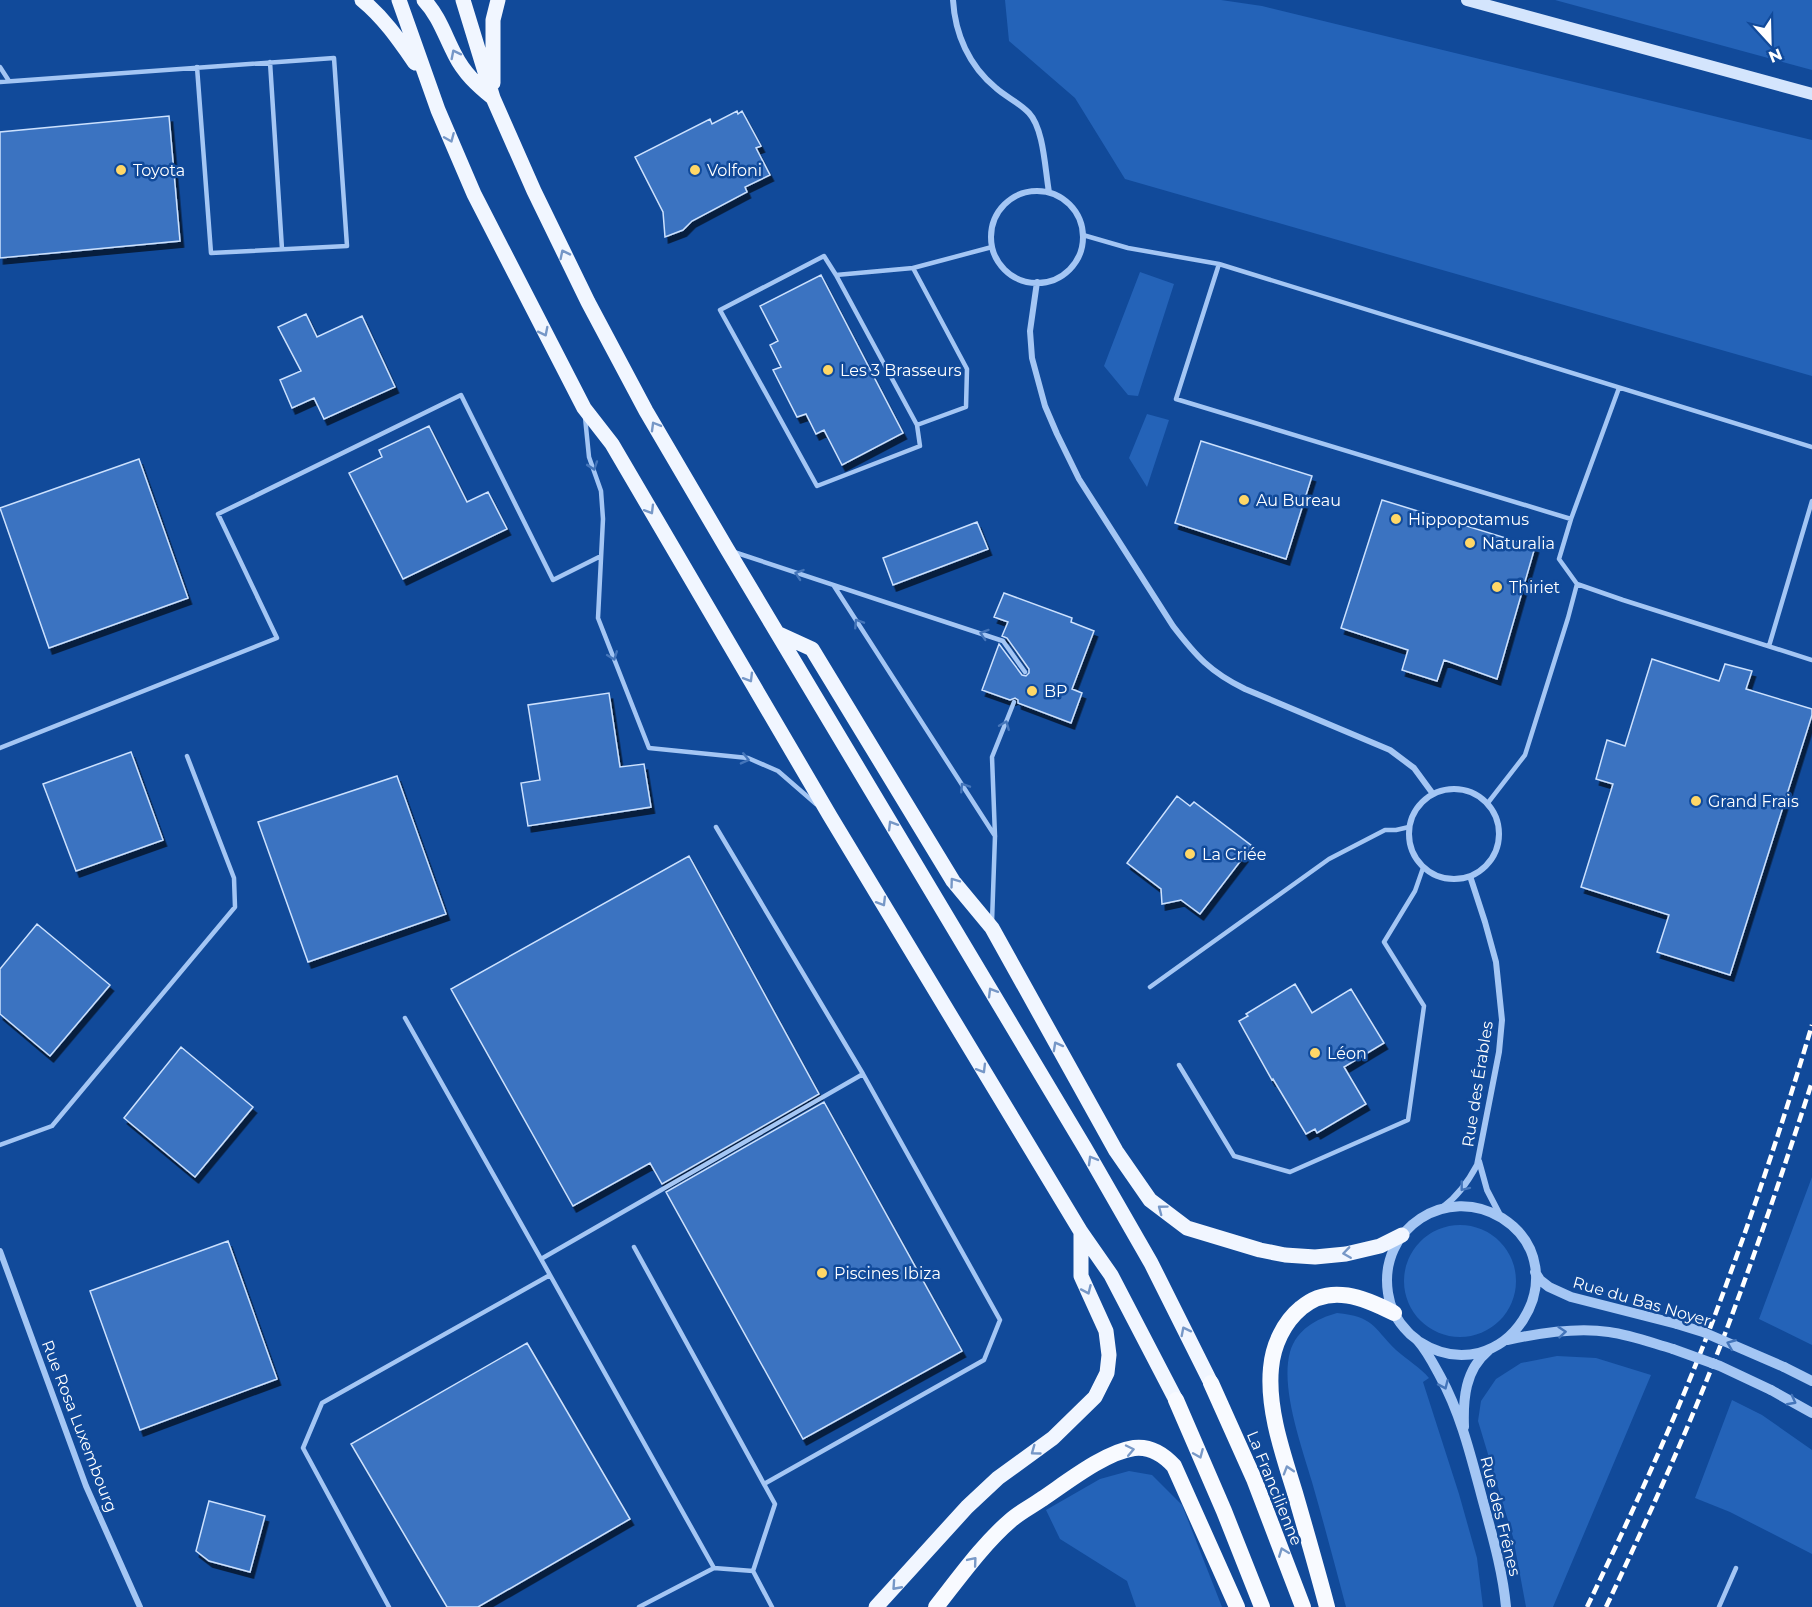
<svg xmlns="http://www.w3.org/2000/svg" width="1812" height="1607" viewBox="0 0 1812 1607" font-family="Montserrat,sans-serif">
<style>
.green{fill:#2463b8}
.building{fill:#3a73c1;stroke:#cce1fe;stroke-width:1.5;filter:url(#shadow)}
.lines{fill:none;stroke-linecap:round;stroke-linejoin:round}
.service{stroke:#a4c6f4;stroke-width:4.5}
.minor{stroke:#a4c6f4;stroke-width:6}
.tertiary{stroke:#a4c6f4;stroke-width:10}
.secondary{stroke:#d4e5fd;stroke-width:12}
.primary{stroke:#f1f6ff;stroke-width:15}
.trunk{stroke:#f8faff;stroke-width:16}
.rail{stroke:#fff;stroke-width:4.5;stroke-dasharray:10 4.5;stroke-linecap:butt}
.tertiary-bridge{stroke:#a4c6f4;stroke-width:10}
.oneway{stroke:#7697c7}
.oneway2{stroke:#4475ba}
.oneway3{stroke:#7999c7}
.poi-dot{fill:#ffd767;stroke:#114a9a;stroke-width:2}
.labels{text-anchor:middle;stroke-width:5;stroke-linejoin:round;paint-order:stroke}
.poi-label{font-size:16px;fill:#fff;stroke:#114a9a;text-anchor:start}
.street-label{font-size:16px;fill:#fff;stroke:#114a9a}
</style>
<defs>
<filter id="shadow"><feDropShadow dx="3.5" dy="6" stdDeviation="0" flood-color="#0009"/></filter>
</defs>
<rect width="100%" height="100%" fill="#114a9a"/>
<path class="green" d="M1005 0H1221L1262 6 1812 140V376L1125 179 1075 98 1009 41Z
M1555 0H1812V70Z
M1140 272 1174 284 1138 396 1128 395 1104 366Z
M1147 414 1169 420 1147 487 1129 458Z
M1812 1177V1345L1759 1319Z
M1404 1281a56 56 0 1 1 112 0a56 56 0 1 1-112 0Z
M1337 1313C1374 1317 1372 1326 1396 1350 1407 1360 1420 1367 1429 1378L1423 1382 1459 1494 1477 1558 1483 1607H1346C1335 1565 1324 1524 1312 1482 1302 1447 1280 1388 1290 1352 1297 1329 1316 1319 1337 1313Z
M1557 1356 1596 1358 1651 1375 1553 1607H1526L1513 1537 1478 1421 1481 1401 1496 1379 1521 1363Z
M1732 1400 1762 1415 1812 1450V1554L1730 1512 1695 1498Z
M1129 1471 1152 1475 1182 1505 1222 1607H1136L1127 1581 1060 1539 1046 1510 1100 1479Z"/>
<path class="building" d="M737 111 738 114 742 111 761 146 756 148 770 175 745 187 747 192 692 221 683 230 665 237 663 212 635 157 710 119 712 124Z
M169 116 180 241 0 258V132Z
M821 275 903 433 842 465 824 430 816 434 806 414 797 417 773 370 781 367 770 345 778 341 760 306Z
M306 314 317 337 362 316 395 387 324 419 314 398 292 408 280 380 301 371 278 327Z
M429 426 467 502 488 492 507 529 403 579 349 473 382 457 379 450Z
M1201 441 1312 476 1286 559 1175 523Z
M139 459 188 598 49 648 0 508Z
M1382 500 1535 547 1497 679 1444 660 1437 681 1402 670 1408 650 1341 628Z
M977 522 988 549 893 585 883 558Z
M1004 593 1072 618 1071 622 1094 631 1072 689 1082 693 1071 723 1018 703V700L1015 698 1010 700 982 690 999 644 1022 675 1026 676 1029 673V669L1007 638 1002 636 1008 622 994 617Z
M1652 659 1719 681 1725 664 1752 671 1746 689 1812 709V715L1730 975 1657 952 1669 915 1581 887 1613 784 1596 779 1607 740 1625 746Z
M609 693 620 767 644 764 651 807 528 826 521 783 540 780 528 705Z
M131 752 163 840 76 871 43 784Z
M397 776 446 914 308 962 258 822Z
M1177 796 1190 806 1194 802 1252 846 1200 914 1181 900 1162 904 1161 889 1127 863Z
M689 856 819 1094 662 1184 650 1163 573 1206 451 989Z
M37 924 110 985 50 1056 0 1014V969Z
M1295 984 1312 1013 1351 989 1384 1043 1344 1067 1366 1104 1317 1133 1315 1129 1306 1134 1273 1079 1272 1080 1239 1021 1248 1016 1246 1014Z
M181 1047 253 1107 195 1177 124 1118Z
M824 1102 962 1351 803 1439 666 1192Z
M228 1241 277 1379 140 1430 90 1291Z
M527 1343 630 1519 478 1607H447L351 1444Z
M209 1501 265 1516 250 1572 209 1561 196 1551Z"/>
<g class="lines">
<path class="service" d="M270 62 282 249
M0 67 9 81
M0 82 334 58 347 246 211 253 197 67
M1083 235 1128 248 1219 264 1812 447
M1219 264 1176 399 1571 519
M913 268 836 275 824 256 720 310 817 486 920 446 917 425 966 407 967 369 913 268 992 247
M836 275 917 425
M585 417 589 457 601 491 603 519 598 618 649 748 748 758 778 771 816 804
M734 552 1003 641 1025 672
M1577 584 1559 559 1571 519 1619 388
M834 586 995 836
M1769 646 1812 501
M0 748 277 638 218 514 461 395 553 580 601 556
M1487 804 1525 755 1568 618 1577 584 1623 600 1812 660
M716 827 863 1074 1000 1320 984 1360 764 1484
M992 922 995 836 992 757 1014 702
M1150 987 1329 859 1385 830H1396L1409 827
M405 1018 541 1259 863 1074
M1179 1065 1234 1156 1290 1172 1408 1120 1424 1006 1384 942 1415 891 1423 868
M0 1145 52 1126 235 907 234 878 187 756
M634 1247 775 1504 753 1571 772 1607
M541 1259 550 1275
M389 1607 303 1448 322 1403 550 1275 714 1568 753 1571
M639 1607 714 1568
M1719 1607 1736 1568"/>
<path class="minor" d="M953 0C955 34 969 66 996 88 1006 97 1020 103 1029 113 1044 129 1045 170 1049 192
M991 237a46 46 0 1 1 92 0a46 46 0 1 1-92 0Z
M1037 282 1030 331 1032 358 1045 406 1057 434 1079 479 1173 626C1196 656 1210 672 1245 689L1390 750 1414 768 1433 794
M1409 834a45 45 0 1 1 90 0a45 45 0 1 1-90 0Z
M1479 1161 1487 1190 1500 1215
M1443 1207C1458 1196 1468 1182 1477 1165L1499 1052 1502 1020 1496 962 1485 922 1470 876
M0 1251 86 1486 140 1607"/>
<path class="tertiary" d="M1535 1272 1540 1280 1549 1287 1571 1297 1677 1324
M1507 1340C1539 1333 1577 1327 1609 1332 1631 1335 1652 1343 1673 1349
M1418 1341C1505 1397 1583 1270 1502 1218 1447 1184 1378 1228 1388 1293 1390 1308 1398 1322 1408 1332 1411 1336 1416 1338 1418 1341 1427 1351 1434 1365 1440 1376 1462 1416 1472 1461 1484 1505 1493 1538 1503 1573 1506 1607
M1784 1367 1812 1381
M1771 1390 1812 1413
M1464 1427C1463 1399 1465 1370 1488 1351"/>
<path class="secondary" d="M1467 0 1812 94"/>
<path class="primary" d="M362 0C384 18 399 40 415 63
M399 0 438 110 474 194 584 408 612 444 830 816 1081 1232 1111 1275 1176 1400
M424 0C439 16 445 36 455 55 464 73 477 85 493 98
M463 0 493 98 534 191 588 302 646 411 727 549 1085 1148 1151 1263 1211 1383
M493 83V20L498 0
M777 633 812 649 953 881 992 928 1116 1151 1150 1200 1187 1228 1260 1250 1285 1255 1315 1257 1346 1254 1380 1246 1402 1235
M876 1607 967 1507 998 1478 1053 1438 1095 1397 1107 1373 1109 1355 1106 1331 1081 1276V1232"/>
<path class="trunk" d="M1211 1383 1254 1479 1303 1607
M1176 1400 1224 1511 1262 1607
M936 1607C959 1578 983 1544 1011 1520 1020 1512 1032 1506 1042 1499 1066 1483 1105 1452 1134 1448 1150 1446 1163 1454 1174 1466L1237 1607
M1327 1607C1317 1569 1306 1531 1295 1493 1283 1454 1267 1409 1271 1368 1273 1345 1284 1322 1301 1308 1330 1283 1365 1298 1394 1313"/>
<path class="rail" d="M1587 1607C1633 1511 1678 1414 1715 1315 1751 1219 1783 1123 1812 1025
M1606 1607C1650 1514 1693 1419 1729 1323 1759 1243 1786 1162 1812 1082"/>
<path class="tertiary-bridge" d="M1677 1324 1703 1332 1784 1367
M1673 1349 1720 1366 1771 1390"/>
</g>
<defs><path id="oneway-chevron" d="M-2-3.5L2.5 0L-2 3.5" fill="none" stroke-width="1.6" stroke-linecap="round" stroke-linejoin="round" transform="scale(1.5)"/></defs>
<g class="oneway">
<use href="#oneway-chevron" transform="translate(455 54) rotate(-117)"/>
<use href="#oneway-chevron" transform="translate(450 138) rotate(67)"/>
<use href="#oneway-chevron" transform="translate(564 254) rotate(-116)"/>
<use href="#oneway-chevron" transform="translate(544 332) rotate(63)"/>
<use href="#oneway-chevron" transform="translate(655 426) rotate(-120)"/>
<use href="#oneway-chevron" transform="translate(650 510) rotate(59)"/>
<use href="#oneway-chevron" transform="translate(749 678) rotate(59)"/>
<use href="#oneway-chevron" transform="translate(892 825) rotate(-121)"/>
<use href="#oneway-chevron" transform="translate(954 882) rotate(-126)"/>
<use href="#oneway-chevron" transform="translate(882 902) rotate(59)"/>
<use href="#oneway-chevron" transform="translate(992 992) rotate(-121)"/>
<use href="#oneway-chevron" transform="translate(1057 1046) rotate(-119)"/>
<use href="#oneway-chevron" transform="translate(982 1069) rotate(59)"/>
<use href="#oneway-chevron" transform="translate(1092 1160) rotate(-120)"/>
<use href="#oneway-chevron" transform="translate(1162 1209) rotate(-143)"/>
<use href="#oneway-chevron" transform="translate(1347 1253) rotate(172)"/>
<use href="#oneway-chevron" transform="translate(1087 1290) rotate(66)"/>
<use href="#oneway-chevron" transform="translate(1185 1331) rotate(-117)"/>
<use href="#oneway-chevron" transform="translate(1035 1451) rotate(144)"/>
<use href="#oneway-chevron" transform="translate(896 1586) rotate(132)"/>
</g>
<g class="oneway2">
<use href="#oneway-chevron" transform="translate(593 466) rotate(71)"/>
<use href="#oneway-chevron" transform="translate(799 574) rotate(-161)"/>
<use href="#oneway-chevron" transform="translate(858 623) rotate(-123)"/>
<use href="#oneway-chevron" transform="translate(984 634) rotate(-162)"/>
<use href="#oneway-chevron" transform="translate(613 656) rotate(69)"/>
<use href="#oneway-chevron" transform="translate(1005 725) rotate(-68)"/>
<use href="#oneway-chevron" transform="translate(745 759) rotate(13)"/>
<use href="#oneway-chevron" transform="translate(964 787) rotate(-123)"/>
<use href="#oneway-chevron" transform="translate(1464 1187) rotate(128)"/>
<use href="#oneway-chevron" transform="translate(1562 1332) rotate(-5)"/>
<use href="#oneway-chevron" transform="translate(1731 1344) rotate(-158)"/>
<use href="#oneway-chevron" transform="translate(1444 1385) rotate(66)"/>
<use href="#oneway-chevron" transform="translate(1792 1401) rotate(28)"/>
</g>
<g class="oneway3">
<use href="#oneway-chevron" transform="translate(1130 1450) rotate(-12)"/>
<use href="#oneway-chevron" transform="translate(1199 1454) rotate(67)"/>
<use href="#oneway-chevron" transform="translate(1288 1470) rotate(-107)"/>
<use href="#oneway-chevron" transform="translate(1283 1552) rotate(-111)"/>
<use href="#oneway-chevron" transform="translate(973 1561) rotate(-50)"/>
</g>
<g class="poi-dot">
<circle cx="121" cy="170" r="6"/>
<circle cx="695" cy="170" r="6"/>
<circle cx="828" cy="370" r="6"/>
<circle cx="1244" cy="500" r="6"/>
<circle cx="1396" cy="519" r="6"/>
<circle cx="1470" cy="543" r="6"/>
<circle cx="1497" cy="587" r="6"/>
<circle cx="1032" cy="691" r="6"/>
<circle cx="1696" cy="801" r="6"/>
<circle cx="1190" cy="854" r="6"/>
<circle cx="1315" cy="1053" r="6"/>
<circle cx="822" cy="1273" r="6"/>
</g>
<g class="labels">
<g class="poi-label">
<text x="133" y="176">Toyota</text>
<text x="707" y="176">Volfoni</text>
<text x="840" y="376">Les 3 Brasseurs</text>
<text x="1256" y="506">Au Bureau</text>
<text x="1408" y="525">Hippopotamus</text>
<text x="1482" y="549">Naturalia</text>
<text x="1509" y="593">Thiriet</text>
<text x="1044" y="697">BP</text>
<text x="1708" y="807">Grand Frais</text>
<text x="1202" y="860">La Criée</text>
<text x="1327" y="1059">Léon</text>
<text x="834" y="1279">Piscines Ibiza</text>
</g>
<g class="street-label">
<text transform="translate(1477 1084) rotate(-81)" y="6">Rue des Érables</text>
<text transform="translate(1642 1301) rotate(16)" y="6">Rue du Bas Noyer</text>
<text transform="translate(80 1426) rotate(69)" y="6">Rue Rosa Luxembourg</text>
<text transform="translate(1275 1488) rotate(68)" y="6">La Francilienne</text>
<text transform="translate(1501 1516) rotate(76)" y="6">Rue des Frênes</text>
</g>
</g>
<g transform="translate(1770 42) rotate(158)" stroke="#114a9a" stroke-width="4.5" paint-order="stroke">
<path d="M0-4.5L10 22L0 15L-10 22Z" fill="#ffffff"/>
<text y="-9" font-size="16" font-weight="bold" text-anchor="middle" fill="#ffffff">N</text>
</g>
</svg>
